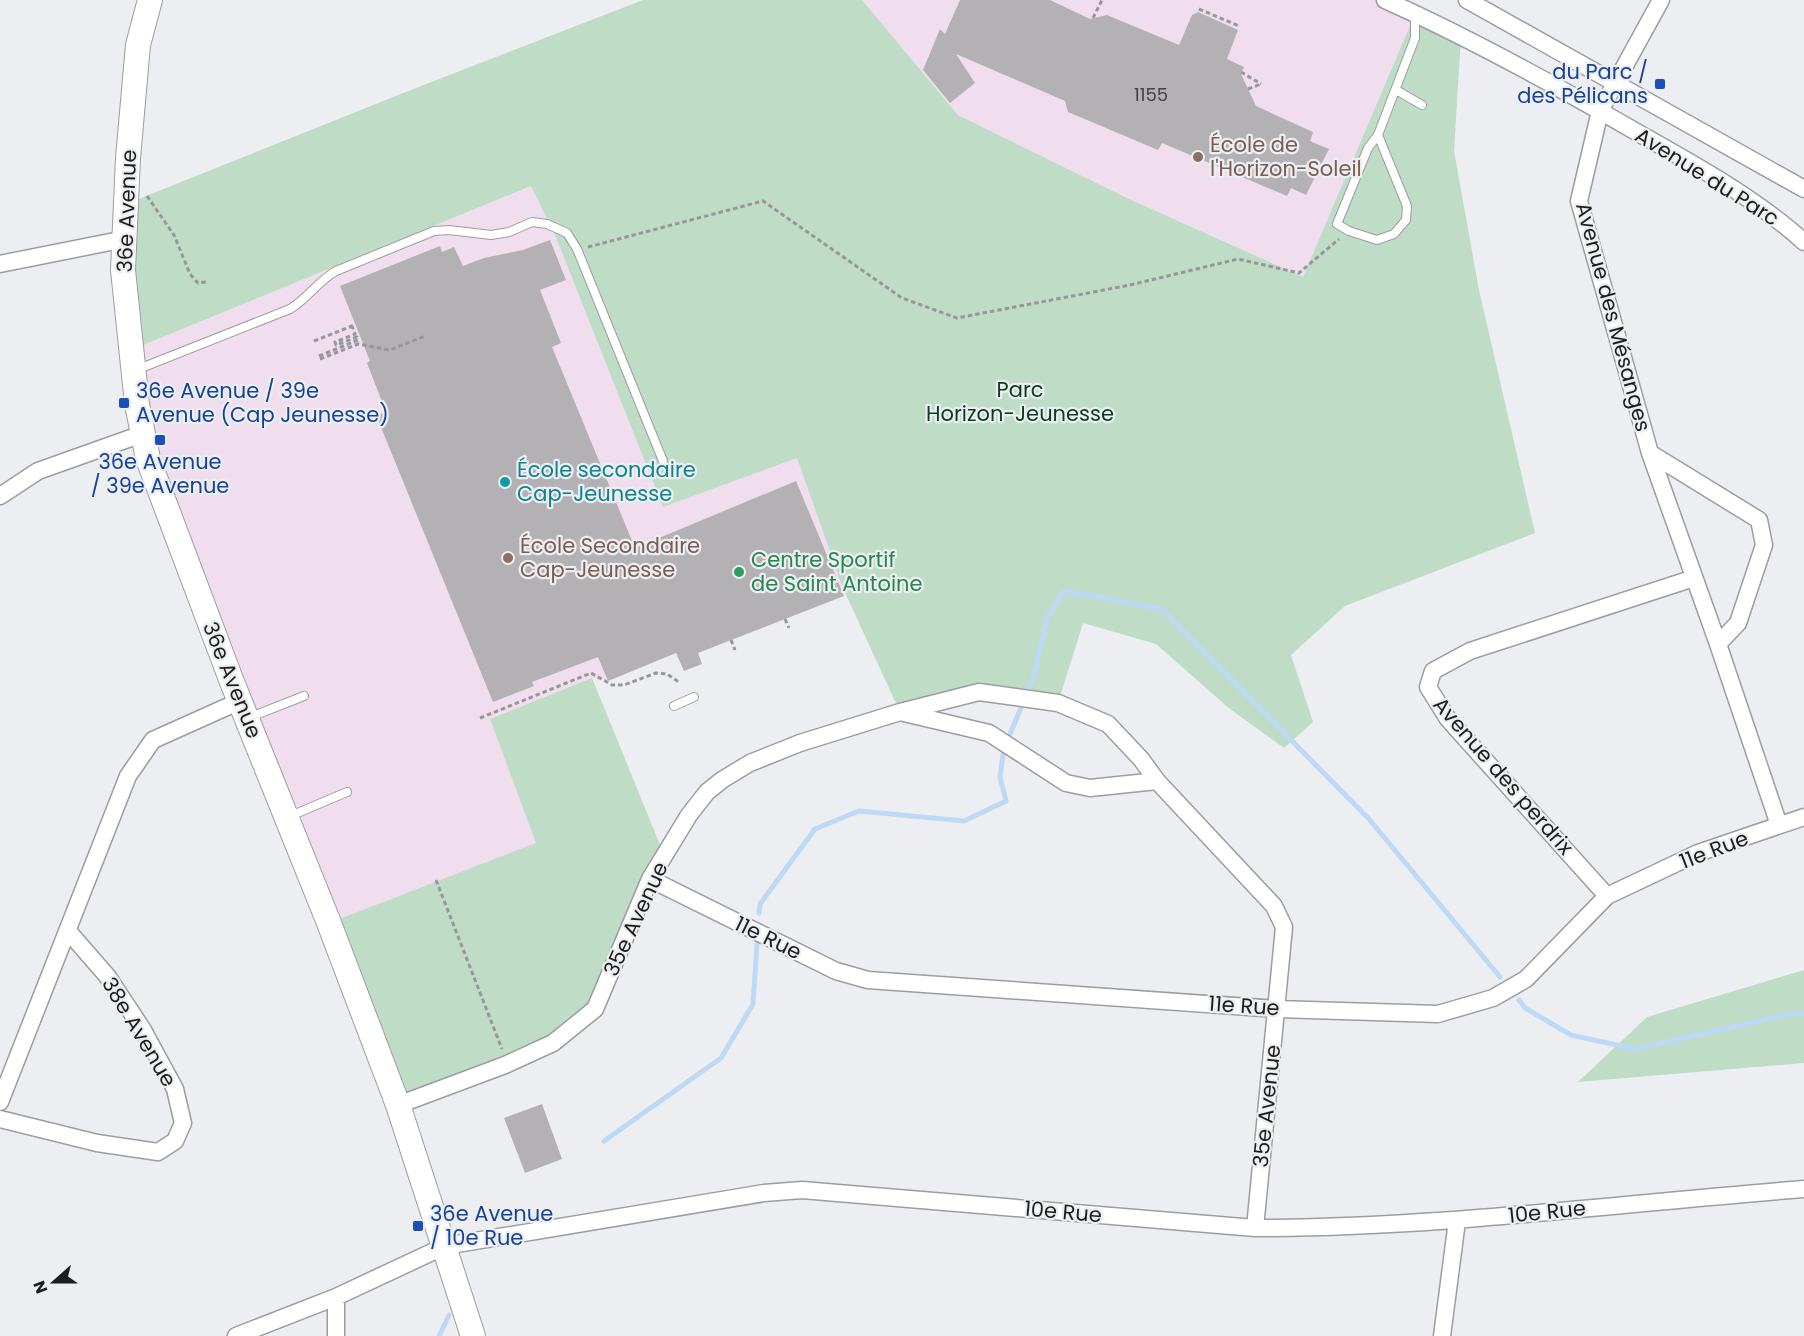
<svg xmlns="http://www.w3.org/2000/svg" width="1804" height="1336" viewBox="0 0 1804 1336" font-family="Poppins,sans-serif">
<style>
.education{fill:#f0deef}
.green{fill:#bfdcc6}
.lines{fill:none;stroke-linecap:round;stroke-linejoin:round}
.stream{stroke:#bdd9f6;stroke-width:5}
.building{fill:#b3b1b4}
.lane-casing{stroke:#9c9da0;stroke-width:10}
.street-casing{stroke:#9c9da0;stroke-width:19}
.secondary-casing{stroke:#9c9da0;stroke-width:26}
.path{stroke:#97979a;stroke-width:3;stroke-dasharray:4.5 3;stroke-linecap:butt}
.lane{stroke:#fff;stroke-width:8}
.street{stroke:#fff;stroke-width:16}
.secondary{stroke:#fff;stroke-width:24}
.transit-dot{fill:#1a4fb4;stroke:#edeef2;stroke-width:2}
.education-dot{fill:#8d6e63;stroke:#edeef2;stroke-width:2}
.culture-dot{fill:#0f9aa8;stroke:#edeef2;stroke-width:2}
.leisure-dot{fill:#2e9e5b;stroke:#edeef2;stroke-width:2}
.labels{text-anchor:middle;stroke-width:4.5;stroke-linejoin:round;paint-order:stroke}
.number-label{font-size:18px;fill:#424244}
.transit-label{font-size:21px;fill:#164399;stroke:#edeef2;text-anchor:start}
.education-label{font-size:21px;fill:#785e54;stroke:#edeef2;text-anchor:start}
.street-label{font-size:21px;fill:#1d1d1e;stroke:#edeef2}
.park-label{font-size:21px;fill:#073f1e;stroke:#edeef2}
.culture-label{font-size:21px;fill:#0d838f;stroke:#edeef2;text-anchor:start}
.leisure-label{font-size:21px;fill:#27864d;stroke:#edeef2;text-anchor:start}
</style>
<rect width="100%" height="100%" fill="#edeef2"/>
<path class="education" d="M862 0H1383L1415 14 1303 277 1127 198 958 115Z
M531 186 555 235 663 506 797 458 842 586 608 681 592 678 490 719 537 843 329 923 173 530 131 350Z"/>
<path class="green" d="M643 0H862L958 115 1127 198 1303 277 1415 14 1461 37 1454 151 1479 290 1535 533 1345 606 1291 655 1313 722 1284 748 1230 709 1156 644 1083 623 1058 703 979 692 900 712 842 586 797 458 663 507 555 235 531 186 131 350 126 204 398 95Z
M592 678 665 857 595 1009 553 1043 398 1105 329 923 536 843 490 719Z
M1804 970V1063L1578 1082 1647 1017Z"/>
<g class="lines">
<path class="stream" d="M1029 689 1033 679 1047 618 1064 591 1162 609 1369 819 1500 977
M1010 734 1021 708
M759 913 760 904 815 829 859 811 964 821 1006 801 1000 777 1004 748
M1519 1000 1525 1008 1571 1035 1635 1049 1791 1014H1804
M604 1141 721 1058 753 1004 757 944
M439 1336 449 1315"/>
</g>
<path class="building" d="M960 0H1050L1090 19 1107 15 1179 45 1192 15 1198 12 1238 30 1227 59 1244 67 1241 74 1256 106 1313 132 1310 141 1329 149 1306 195 1291 188 1287 196 1162 143 1158 150 1068 112 1065 101 956 54 975 83 950 103 923 70 940 29 945 34Z
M550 240 566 280 540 290 561 343 552 347 635 548 796 481 844 596 698 653 702 664 684 671 676 653 608 681 598 657 532 682 534 686 493 702 376 415 386 412 367 363 370 361 340 286 440 246 442 252 454 247 463 266 484 258 523 250Z
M542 1104 562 1159 525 1173 504 1118Z"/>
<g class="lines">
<g class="lane-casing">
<path id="lane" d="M1396 90 1422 105
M1378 135 1368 148 1337 224 1349 231 1377 240 1394 234 1406 220 1407 206 1378 135 1415 38V14
M136 370 290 309C308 298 318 281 336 271L434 231 449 230 491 235 509 232 532 222 547 224 567 233 577 249 663 461
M674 706 694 697
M248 718 304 696
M288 817 347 792"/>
</g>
<g class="street-casing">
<path id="street" d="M1385 0C1472 39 1557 86 1640 134 1695 165 1757 199 1804 242
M1467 0 1804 189
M1661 0 1600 111 1579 201 1650 453 1718 644 1779 825
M0 264 125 239
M1650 453 1759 520 1764 545 1738 623 1718 644
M0 496 38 471 142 434
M904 713 989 733 1066 783 1090 788 1157 781
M650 879 836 971 868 980 1277 1009 1438 1014 1493 998 1526 979 1607 896 1698 853 1804 817
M1607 896 1448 719 1428 687 1433 671 1470 651 1694 578
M0 1102 128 776 153 740 240 701
M398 1105 505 1065 553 1043 595 1009 650 879 689 815 707 792 722 780 750 763 800 743 900 712 979 692 1058 703 1108 724 1141 759 1157 781 1274 906 1284 927 1255 1228
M0 1119 97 1143 158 1152 175 1141 183 1123 175 1089 143 1030 108 977 68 931
M236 1336 336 1297 445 1246 764 1193 802 1190 1255 1228C1439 1228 1621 1203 1804 1189
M336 1336V1297
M1442 1336 1457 1221"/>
</g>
<g class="secondary-casing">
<path id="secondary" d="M150 0 138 45 128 158 123 270 137 404 148 459 232 682 329 923 398 1105 473 1336"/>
</g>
<path class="path" d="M1199 9 1239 26
M1093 18 1102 0
M1241 72 1261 84
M1248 89 1261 84
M147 196 174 235 190 274 198 283 206 282
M588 247 763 201 902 298 957 318 1130 285 1238 259 1299 273 1339 239
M314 341 352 326
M319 356 358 340 357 337 336 345 335 342 355 334 352 326 355 325
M320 359 358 344 390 350 425 336
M785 619 789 628
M731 640 735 650
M480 718 591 673 612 685H624L656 673 667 674 679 682
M436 880 502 1049"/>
<use href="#lane" class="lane"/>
<use href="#street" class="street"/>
<use href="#secondary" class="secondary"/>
</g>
<g class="transit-dot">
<rect x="1654" y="78" width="12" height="12" rx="3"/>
<rect x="118" y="397" width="12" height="12" rx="3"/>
<rect x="154" y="434" width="12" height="12" rx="3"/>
<rect x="412" y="1220" width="12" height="12" rx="3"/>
</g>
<g class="education-dot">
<circle cx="1198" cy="157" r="6"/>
<circle cx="508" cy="558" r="6"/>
</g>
<circle class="culture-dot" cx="505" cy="482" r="6"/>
<circle class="leisure-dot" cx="739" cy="572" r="6"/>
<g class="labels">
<g class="number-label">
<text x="1151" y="101">1155</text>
</g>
<g class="transit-label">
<text x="1648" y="79" text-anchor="end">du Parc /<tspan x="1648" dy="24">des Pélicans</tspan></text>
<text x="136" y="398">36e Avenue / 39e<tspan x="136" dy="24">Avenue (Cap Jeunesse)</tspan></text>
<text x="160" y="469" text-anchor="middle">36e Avenue<tspan x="160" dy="24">/ 39e Avenue</tspan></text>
<text x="430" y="1221">36e Avenue<tspan x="430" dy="24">/ 10e Rue</tspan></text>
</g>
<g class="education-label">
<text x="1210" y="152">École de<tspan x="1210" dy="24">l'Horizon-Soleil</tspan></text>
<text x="520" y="553">École Secondaire<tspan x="520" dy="24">Cap-Jeunesse</tspan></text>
</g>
<g class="street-label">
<text transform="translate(1707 177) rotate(32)" y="7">Avenue du Parc</text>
<text transform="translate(127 211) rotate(-88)" y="7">36e Avenue</text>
<text transform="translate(1613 317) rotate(75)" y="7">Avenue des Mésanges</text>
<text transform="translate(232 680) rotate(68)" y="7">36e Avenue</text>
<text transform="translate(1503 776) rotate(49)" y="7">Avenue des perdrix</text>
<text transform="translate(1714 850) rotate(-21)" y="7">11e Rue</text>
<text transform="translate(636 919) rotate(-65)" y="7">35e Avenue</text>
<text transform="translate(768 938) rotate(26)" y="7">11e Rue</text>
<text transform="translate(1244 1006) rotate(4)" y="7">11e Rue</text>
<text transform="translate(139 1032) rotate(59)" y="7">38e Avenue</text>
<text transform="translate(1267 1106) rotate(-84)" y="7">35e Avenue</text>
<text transform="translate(1063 1212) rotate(5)" y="7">10e Rue</text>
<text transform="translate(1547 1212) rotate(-6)" y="7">10e Rue</text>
</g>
<g class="park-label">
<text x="1020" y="397">Parc<tspan x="1020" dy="24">Horizon-Jeunesse</tspan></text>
</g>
<g class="culture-label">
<text x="517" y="477">École secondaire<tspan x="517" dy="24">Cap-Jeunesse</tspan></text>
</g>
<g class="leisure-label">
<text x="751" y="567">Centre Sportif<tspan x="751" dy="24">de Saint Antoine</tspan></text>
</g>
</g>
<g transform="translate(54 1282) rotate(249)" stroke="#edeef2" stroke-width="4.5" paint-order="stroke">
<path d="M0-4.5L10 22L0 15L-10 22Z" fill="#1d1d1e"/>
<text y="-9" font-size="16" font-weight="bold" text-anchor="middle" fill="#1d1d1e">N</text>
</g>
</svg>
